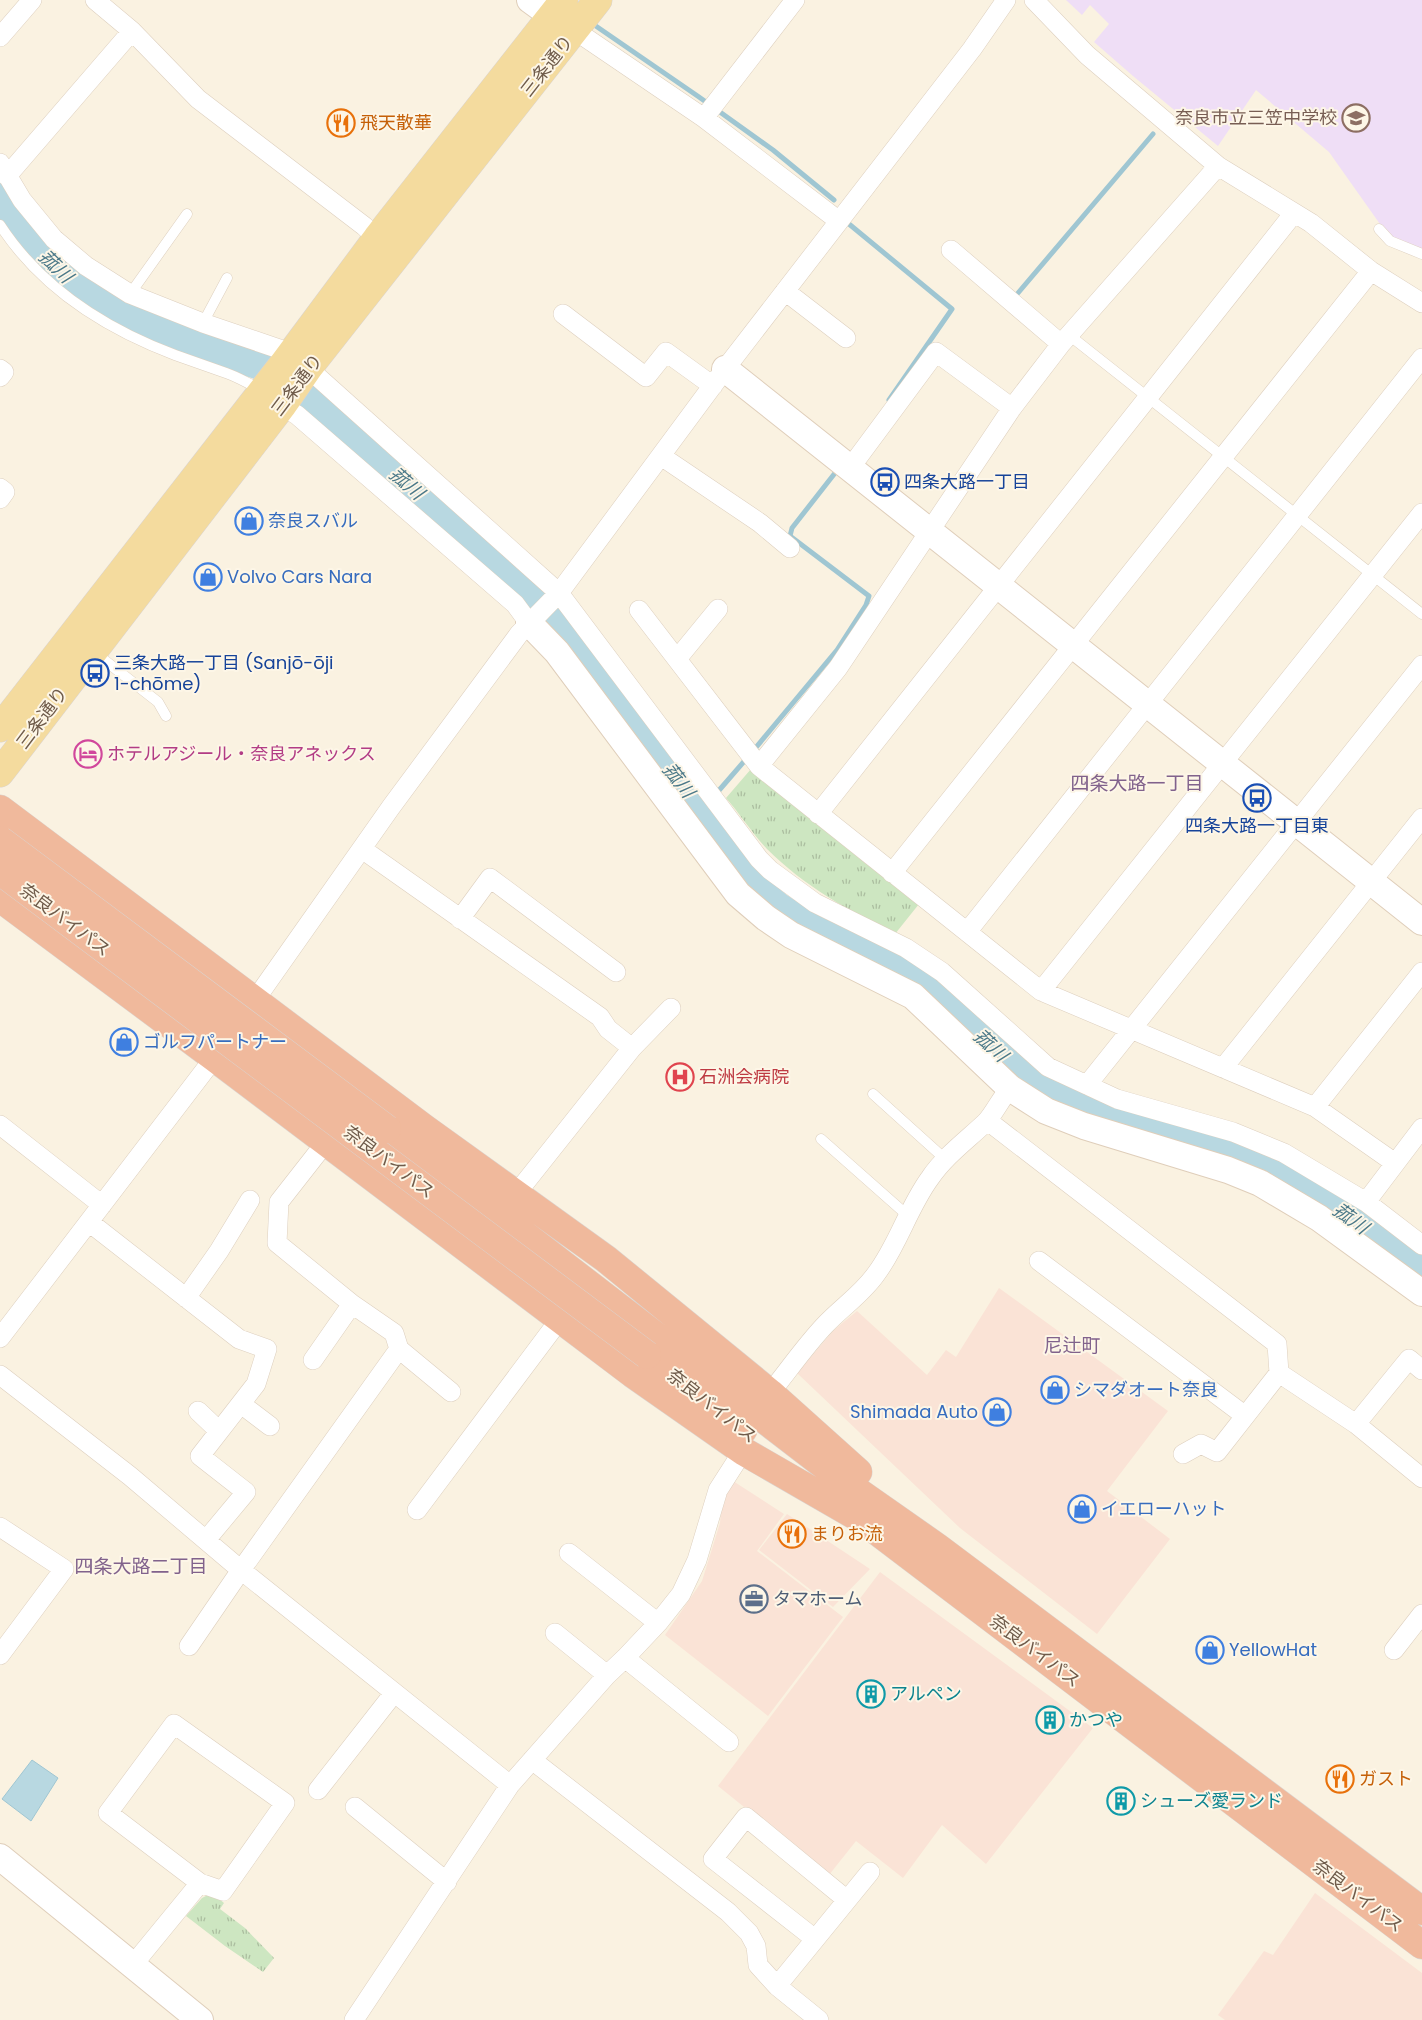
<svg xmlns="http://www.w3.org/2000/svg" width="1422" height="2020" viewBox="0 0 1422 2020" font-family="Poppins,'Noto Sans JP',sans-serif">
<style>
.commercial{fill:#fae3d6}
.education{fill:#efdef6}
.park{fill:url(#park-tufts)}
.water{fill:#b8d8e1;stroke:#9fc6d2}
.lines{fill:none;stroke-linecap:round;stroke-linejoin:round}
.stream{stroke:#9fc6d2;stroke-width:5}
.river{stroke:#b8d8e1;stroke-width:31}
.lane-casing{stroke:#ddcfbe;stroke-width:11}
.street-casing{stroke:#ddcfbe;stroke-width:20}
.secondary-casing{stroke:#dfceba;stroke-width:28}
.primary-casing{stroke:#dad4d0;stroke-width:29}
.highway-casing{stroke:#dad4d0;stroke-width:29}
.lane{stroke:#fff;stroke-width:10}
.street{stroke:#fff;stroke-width:19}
.secondary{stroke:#fff;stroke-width:26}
.primary{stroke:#f4db9e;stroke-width:28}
.highway{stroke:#f0b99c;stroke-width:28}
.highway-bridge-casing{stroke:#dad4d0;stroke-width:29;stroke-linecap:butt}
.highway-bridge{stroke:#f0b99c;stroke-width:28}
.labels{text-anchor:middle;stroke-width:4;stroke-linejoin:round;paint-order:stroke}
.street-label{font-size:18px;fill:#6f5b4a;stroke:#fdf6e7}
.education-label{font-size:18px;fill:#785e54;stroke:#fdf6e7;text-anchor:end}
.food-label{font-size:18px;fill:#c56008;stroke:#fdf6e7;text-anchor:start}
.transit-label{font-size:18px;fill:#164399;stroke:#fdf6e7;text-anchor:start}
.shop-label{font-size:18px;fill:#366cbe;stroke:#fdf6e7;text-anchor:start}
.hotel-label{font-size:18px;fill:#b23c85;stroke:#fdf6e7;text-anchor:start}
.health-label{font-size:18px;fill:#be3a42;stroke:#fdf6e7;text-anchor:start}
.service-label{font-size:18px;fill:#4e5e75;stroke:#fdf6e7;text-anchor:start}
.culture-label{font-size:18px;fill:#0d838f;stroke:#fdf6e7;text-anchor:start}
.water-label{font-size:19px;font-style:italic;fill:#4a7888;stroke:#fdf6e7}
.neighbourhood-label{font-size:19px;fill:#81628c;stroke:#fdf6e7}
</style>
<defs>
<pattern id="park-tufts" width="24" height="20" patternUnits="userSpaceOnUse" patternTransform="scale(1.25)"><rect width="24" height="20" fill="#cde6c1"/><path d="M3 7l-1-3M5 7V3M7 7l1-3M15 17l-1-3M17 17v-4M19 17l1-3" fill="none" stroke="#abbd9f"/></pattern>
</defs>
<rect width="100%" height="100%" fill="#faf2e1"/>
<path class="commercial" d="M999 1288 1168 1411 1107 1491 1170 1539 1097 1634 960 1528 797 1373 834 1330 857 1311 927 1375 946 1350 956 1357Z
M733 1481 784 1514 757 1551 843 1617 768 1716 665 1635 702 1581 720 1523 722 1500Z
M787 1514 870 1569 833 1607 759 1550Z
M880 1572 1093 1728 986 1864 942 1825 903 1878 856 1841 829 1875 718 1786Z
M1315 1893 1422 1973V2020H1225L1218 2015 1264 1951 1273 1955Z"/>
<path class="education" d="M1066 0H1422V250L1387 234 1329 152 1256 90 1218 146 1133 76 1094 42 1109 24 1090 5 1082 15Z"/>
<path class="park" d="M751 769 919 904 895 934C849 911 804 886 767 849 752 833 740 814 726 798Z
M212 1893 224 1903 220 1909 245 1928 274 1958 263 1972 225 1946 186 1916 202 1898Z"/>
<path class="water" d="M32 1760 58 1778 31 1821 2 1799Z"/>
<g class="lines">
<path class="stream" d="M590 22 699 97 773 150 834 200
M849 224 952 309 889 400
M1018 293 1153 134
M753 751 837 650 866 605 869 596 790 536 792 528 835 473
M715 795 747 758
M701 810 709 801"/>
<path class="river" d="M0 197 9 208 17 226 48 263 67 279 106 307 134 321 162 332 274 369 351 432 538 597 597 665 623 706 654 749 689 789 701 810 705 825 733 864 748 882 777 907 805 925 906 970 939 995 1003 1058 1044 1091 1124 1125 1238 1155 1283 1175 1342 1210 1422 1273"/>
<g class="lane-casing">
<path id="lane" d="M0 225C41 288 106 329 175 355 192 361 209 367 226 373 238 377 249 384 260 389
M1379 229 1390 241 1422 254
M130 294 187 214
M203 323 227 278
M1069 335 1422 614
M94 652 158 702 166 716
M873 1094 945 1159
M821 1139 907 1215"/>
</g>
<g class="street-casing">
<path id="street" d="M95 0 132 31 198 99 364 226 377 238
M1034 0 1087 55 1218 166 1311 223 1371 271 1422 303
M564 23 704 118 839 221
M0 37 32 0
M704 118 795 0
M0 163 22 200 54 239 86 266 130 294 203 323 291 353 559 593 759 859 770 870 815 903 906 948 942 972 1048 1067 1117 1099 1233 1132 1284 1153 1366 1202 1422 1245
M7 176 132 31
M951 250 1061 344
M785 291 846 338
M563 314 646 377 666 352 713 386
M0 369 4 372 0 377
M282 406 297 415 515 604 529 623
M661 456 760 523 790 548
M850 468 936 352 1012 408
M0 488 5 492 0 499
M639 610 759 766 1041 991 1315 1107 1395 1163
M677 659 718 609
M759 766 838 668 1012 408 1061 344 1218 166
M818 814 1294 213
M362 849 600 1017 608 1029 632 1048
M892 873 1371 271
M460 919 490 878 616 972
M967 932 1422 358
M1041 991 1422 513
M248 1010 391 807 519 634 559 593 725 369 972 49 1006 0
M1223 1068 1422 818
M1087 1085 1422 665
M1315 1107 1422 972
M988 1121 1277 1344 1279 1373 1217 1452 1201 1444 1183 1454
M0 1125 102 1205
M516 1194 632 1048 671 1008
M1366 1202 1422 1128
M89 1222 239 1339 267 1349 256 1384 200 1456 246 1492 206 1540
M1039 1261 1244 1415
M186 1298 219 1251 250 1200
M0 1338 221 1049
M399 1349 451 1392
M313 1360 352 1304
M1279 1373 1356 1424 1422 1478
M0 1375 130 1476 241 1570 510 1785
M770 1393C788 1371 805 1346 825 1325 842 1307 862 1294 876 1274 898 1245 908 1208 930 1178 945 1156 967 1140 986 1122 993 1115 1002 1097 1010 1088
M241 1404 270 1426
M198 1411 219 1431
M1356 1424 1409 1359 1422 1370
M417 1510 560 1319
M0 1527 64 1569 0 1655
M569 1553 658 1623
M555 1633 607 1675
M189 1646 241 1570 399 1349 394 1333 352 1304 277 1243 279 1202 326 1142
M1394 1650 1422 1614
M625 1658 729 1742
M532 1760 728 1912 749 1933 756 1946 758 1965 777 1986 819 2020
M318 1790 394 1693
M355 1807 447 1882
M815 1939 713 1859 746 1817 847 1900
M132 1966 200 1883 223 1891 285 1803 174 1724 108 1813 200 1883
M777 1986 870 1872
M354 2020 510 1785 607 1675 625 1658 658 1623 681 1594 697 1560 718 1490 743 1451"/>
</g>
<g class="secondary-casing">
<path id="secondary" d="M530 0 552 16
M725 369 1422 922
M529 623 557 652 738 894 766 918 791 935 913 996 1010 1088 1046 1111 1084 1126 1228 1170 1260 1183 1319 1218 1422 1293
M0 1857 200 2020"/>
</g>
<g class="primary-casing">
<path id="primary" d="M0 728 284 363 377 238 564 0
M0 773 282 406 309 367 598 0"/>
</g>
<g class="highway-casing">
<path id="highway" d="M0 809 424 1128 606 1259 770 1393 858 1472
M0 898 215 1058 633 1374 743 1451 861 1519
M387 1129 860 1493 937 1547 1422 1911
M647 1355 743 1430
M845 1507 1422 1945"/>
</g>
<use href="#lane" class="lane"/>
<use href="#street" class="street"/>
<use href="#secondary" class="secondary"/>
<use href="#primary" class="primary"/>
<use href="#highway" class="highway"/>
<g class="highway-bridge-casing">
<path id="highway-bridge" d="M0 840 387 1129
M0 871 647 1355"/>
</g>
<use href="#highway-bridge" class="highway-bridge"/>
</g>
<defs>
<g id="school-ring" transform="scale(1.4375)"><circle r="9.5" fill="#fdf6e7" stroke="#8d6e63" stroke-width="1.5"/><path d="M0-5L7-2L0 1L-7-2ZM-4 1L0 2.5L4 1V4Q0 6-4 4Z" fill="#8d6e63"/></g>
<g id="restaurant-ring" transform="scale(1.4375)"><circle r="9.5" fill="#fdf6e7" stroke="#e8710a" stroke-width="1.5"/><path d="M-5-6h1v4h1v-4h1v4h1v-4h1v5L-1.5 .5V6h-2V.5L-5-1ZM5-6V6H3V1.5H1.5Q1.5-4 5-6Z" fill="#e8710a"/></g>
<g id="bus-ring" transform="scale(1.4375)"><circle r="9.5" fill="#fdf6e7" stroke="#1a4fb4" stroke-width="1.5"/><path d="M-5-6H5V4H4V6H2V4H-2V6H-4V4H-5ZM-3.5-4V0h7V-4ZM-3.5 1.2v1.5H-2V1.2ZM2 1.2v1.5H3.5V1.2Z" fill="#1a4fb4"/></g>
<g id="shop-ring" transform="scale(1.4375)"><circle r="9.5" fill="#fdf6e7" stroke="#3f7fe0" stroke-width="1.5"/><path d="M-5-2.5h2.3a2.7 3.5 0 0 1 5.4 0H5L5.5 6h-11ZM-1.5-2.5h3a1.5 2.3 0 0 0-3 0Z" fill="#3f7fe0"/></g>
<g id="hotel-ring" transform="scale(1.4375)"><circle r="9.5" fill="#fdf6e7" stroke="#d1479c" stroke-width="1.5"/><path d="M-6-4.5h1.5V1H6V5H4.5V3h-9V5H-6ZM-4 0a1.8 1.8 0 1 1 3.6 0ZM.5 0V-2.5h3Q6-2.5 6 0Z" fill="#d1479c"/></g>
<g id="hospital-ring" transform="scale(1.4375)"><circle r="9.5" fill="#fdf6e7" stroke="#e0444e" stroke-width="1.5"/><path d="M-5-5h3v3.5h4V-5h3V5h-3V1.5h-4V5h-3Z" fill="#e0444e"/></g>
<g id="office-ring" transform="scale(1.4375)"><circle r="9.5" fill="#fdf6e7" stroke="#5c6f8a" stroke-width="1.5"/><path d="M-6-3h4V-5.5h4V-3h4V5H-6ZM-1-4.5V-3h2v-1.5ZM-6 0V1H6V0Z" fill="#5c6f8a"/></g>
<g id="building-ring" transform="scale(1.4375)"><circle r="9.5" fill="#fdf6e7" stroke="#0f9aa8" stroke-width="1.5"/><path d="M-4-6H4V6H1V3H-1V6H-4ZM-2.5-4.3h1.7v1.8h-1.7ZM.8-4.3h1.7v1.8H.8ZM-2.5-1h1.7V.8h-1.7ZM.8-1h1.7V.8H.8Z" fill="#0f9aa8"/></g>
</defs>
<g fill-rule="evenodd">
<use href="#school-ring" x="1356" y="118"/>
<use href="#restaurant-ring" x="341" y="123"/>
<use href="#bus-ring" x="885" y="482"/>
<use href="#shop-ring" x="249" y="521"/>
<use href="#shop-ring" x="208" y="577"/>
<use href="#bus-ring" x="95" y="673"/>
<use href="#hotel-ring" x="88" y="754"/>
<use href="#bus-ring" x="1257" y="798"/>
<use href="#shop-ring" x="124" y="1042"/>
<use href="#hospital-ring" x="680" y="1077"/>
<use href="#shop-ring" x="1055" y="1390"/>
<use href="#shop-ring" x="997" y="1412"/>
<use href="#shop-ring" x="1082" y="1509"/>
<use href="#restaurant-ring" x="792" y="1534"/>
<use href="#office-ring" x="754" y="1599"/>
<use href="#shop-ring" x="1210" y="1650"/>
<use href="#building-ring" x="871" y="1694"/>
<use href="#building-ring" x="1050" y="1720"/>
<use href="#restaurant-ring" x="1340" y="1779"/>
<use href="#building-ring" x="1121" y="1801"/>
</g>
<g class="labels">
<g class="street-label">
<text transform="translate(547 66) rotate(-52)" y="6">三条通り</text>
<text transform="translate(297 385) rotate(-53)" y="6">三条通り</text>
<text transform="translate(42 718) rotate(-53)" y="6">三条通り</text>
<text transform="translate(65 920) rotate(37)" y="6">奈良バイパス</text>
<text transform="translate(389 1162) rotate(37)" y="6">奈良バイパス</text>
<text transform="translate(712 1406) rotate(38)" y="6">奈良バイパス</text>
<text transform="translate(1035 1651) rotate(37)" y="6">奈良バイパス</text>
<text transform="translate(1358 1896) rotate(37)" y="6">奈良バイパス</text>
</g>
<g class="education-label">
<text x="1337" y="124">奈良市立三笠中学校</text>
</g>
<g class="food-label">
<text x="360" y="129">飛天散華</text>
<text x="811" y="1540">まりお流</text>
<text x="1359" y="1785">ガスト</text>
</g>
<g class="transit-label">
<text x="904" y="488">四条大路一丁目</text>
<text x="114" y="669">三条大路一丁目 (Sanjō-ōji<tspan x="114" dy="21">1-chōme)</tspan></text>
<text x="1257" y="832" text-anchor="middle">四条大路一丁目東</text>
</g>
<g class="shop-label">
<text x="268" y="527">奈良スバル</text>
<text x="227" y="583">Volvo Cars Nara</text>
<text x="143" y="1048">ゴルフパートナー</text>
<text x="1074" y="1396">シマダオート奈良</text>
<text x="978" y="1418" text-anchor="end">Shimada Auto</text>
<text x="1101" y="1515">イエローハット</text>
<text x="1229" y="1656">YellowHat</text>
</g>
<g class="hotel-label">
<text x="107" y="760">ホテルアジール・奈良アネックス</text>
</g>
<g class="health-label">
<text x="699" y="1083">石洲会病院</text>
</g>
<g class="service-label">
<text x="773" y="1605">タマホーム</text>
</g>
<g class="culture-label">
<text x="890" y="1700">アルペン</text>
<text x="1069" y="1726">かつや</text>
<text x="1140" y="1807">シューズ愛ランド</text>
</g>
<g class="water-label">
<text transform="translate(56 266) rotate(44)" y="7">菰川</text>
<text transform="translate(407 483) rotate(41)" y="7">菰川</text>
<text transform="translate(679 780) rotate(52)" y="7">菰川</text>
<text transform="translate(991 1045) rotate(43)" y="7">菰川</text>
<text transform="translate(1351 1218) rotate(36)" y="7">菰川</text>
</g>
<g class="neighbourhood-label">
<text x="1137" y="790">四条大路一丁目</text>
<text x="1072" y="1352">尼辻町</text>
<text x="141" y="1573">四条大路二丁目</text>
</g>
</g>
</svg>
